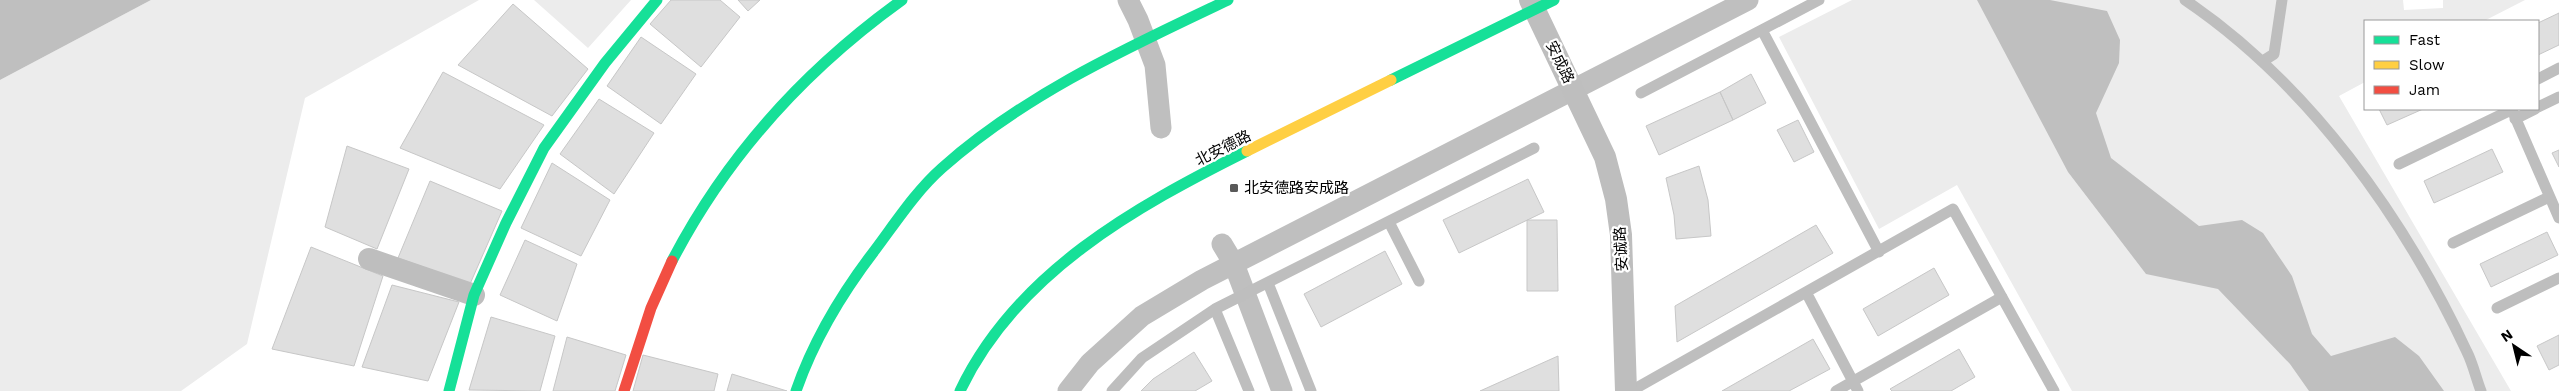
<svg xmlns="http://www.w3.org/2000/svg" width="2559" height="391" viewBox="0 0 2559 391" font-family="'Work Sans','Noto Sans SC',sans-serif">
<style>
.green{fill:#ececec}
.water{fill:#bfbfbf}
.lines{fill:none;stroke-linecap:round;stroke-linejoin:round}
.canal{stroke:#bfbfbf;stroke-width:21}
.building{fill:#dfdfdf;stroke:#c7c7c7}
.lane{stroke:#bebebe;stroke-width:11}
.street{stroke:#bebebe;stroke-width:22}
.fast{stroke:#16e098;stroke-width:11}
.slow{stroke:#ffcf43;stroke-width:11}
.jam{stroke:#f24e42;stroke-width:11}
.poi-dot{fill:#595959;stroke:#fff;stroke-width:2}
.labels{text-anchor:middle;stroke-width:4.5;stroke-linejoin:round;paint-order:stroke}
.street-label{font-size:15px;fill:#000;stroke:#fff}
.poi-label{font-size:15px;fill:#000;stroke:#fff;text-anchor:start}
</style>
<rect width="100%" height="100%" fill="#fff"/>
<path class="green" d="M151 0H479L305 98 247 344 181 391H0V80Z
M534 0H631L588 48Z
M1852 0H2403L2404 10 2443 8V0H2525L2484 21H2365V82L2339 96 2511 391H2072L1957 185 1879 229 1779 37Z"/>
<path class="water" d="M0 0H151L0 80Z
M1977 0H2050L2107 11 2120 40 2119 63 2096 113 2111 158 2199 226 2242 220 2263 233 2292 276 2312 334 2331 356 2395 337 2419 356 2444 391H2309L2290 364 2218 289 2146 274 2068 172Z"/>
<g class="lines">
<path class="canal" d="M1128 0 1138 20 1155 65 1161 128
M1222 244 1234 264 1282 391
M1068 391 1090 363 1142 316 1202 280 1748 0"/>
</g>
<path class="building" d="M671 0H720L740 17 701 67 650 24Z
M738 0H760L748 11Z
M513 4 588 69 552 116 458 65Z
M2559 13V45L2538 55V23Z
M641 37 696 74 661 124 607 86Z
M443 72 544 125 500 189 400 148Z
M1751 74 1766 103 1733 120 1720 92Z
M1720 92 1733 120 1659 155 1646 126Z
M599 99 654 133 614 194 560 154Z
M2379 109H2423L2387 125Z
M1798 120 1814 152 1794 162 1777 130Z
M347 146 409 169 377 249 325 227Z
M2492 149 2503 172 2434 203 2424 181Z
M2559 150V167L2552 153Z
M552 163 610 200 581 256 521 228Z
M1699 166 1708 200 1711 236 1676 239 1674 215 1666 178Z
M1528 179 1544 212 1459 253 1443 220Z
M430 181 502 211 470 284 398 258Z
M1527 220H1557L1558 291H1527Z
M1816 225 1833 253 1677 342 1675 306Z
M2547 232 2558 255 2491 287 2480 264Z
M525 240 577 264 557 321 500 295Z
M311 247 383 276 354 366 272 349Z
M1385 251 1402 284 1321 327 1304 294Z
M1934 268 1949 295 1878 336 1863 309Z
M392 285 459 302 428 381 362 367Z
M491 317 555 336 540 391 469 390Z
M2559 335V365L2549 370 2537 346Z
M567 337 626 355 615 391H553Z
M1813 339 1830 369 1789 391H1722Z
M1959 349 1975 377 1951 391H1892L1890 389Z
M1194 352 1212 381 1195 391H1141L1153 379Z
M643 355 718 374 714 391H633Z
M1558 356 1559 391H1480Z
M732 374 787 391H727Z"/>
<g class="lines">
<path class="lane" d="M2185 0C2309 84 2404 217 2467 352 2473 364 2476 378 2481 391
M1762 30 1879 252
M2263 61 2274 54 2282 0
M2538 79 2559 68
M1641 93 1819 0
M2538 107 2559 97
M2512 110 2559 218
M2515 119 2535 109
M2399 164 2513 109
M1389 222 1419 281
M2453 243 2549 197
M1268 283 1311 391
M1806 292 1858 391
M2497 308 2559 278
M1215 309 1249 391
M1112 391 1142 358 1215 309 1534 148
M1631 391 1953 209 2054 391
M1836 391 2002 297"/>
<path class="street" d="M1530 0 1605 157 1616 199 1621 235 1626 391
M369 259 474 295"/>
<path class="fast" d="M1391 80 1554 0
M672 261C727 155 806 69 902 0
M449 391 474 295 506 223 544 148 605 63 657 0
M796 391C814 339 842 293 875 250 896 222 916 191 942 168 1025 94 1129 47 1228 0
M960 391C1016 273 1135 207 1247 151"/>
<path class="slow" d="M1247 151 1391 80"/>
<path class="jam" d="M624 391 651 308 672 261"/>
</g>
<rect class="poi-dot" x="1229" y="183" width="10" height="10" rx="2.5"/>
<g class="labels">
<g class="street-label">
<text transform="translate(1560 62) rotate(64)" y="5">安成路</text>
<text transform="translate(1223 148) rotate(-27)" y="5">北安德路</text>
<text transform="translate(1621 249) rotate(-93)" y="5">安诚路</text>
</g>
<g class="poi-label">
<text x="1244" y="193">北安德路安成路</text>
</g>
</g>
<rect x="2364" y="20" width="175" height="90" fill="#ffffff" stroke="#999999"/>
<rect x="2374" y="36" width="25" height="8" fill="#16e098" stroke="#999999"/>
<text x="2409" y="45" font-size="15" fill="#000000">Fast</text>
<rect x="2374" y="61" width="25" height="8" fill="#ffcf43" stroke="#999999"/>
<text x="2409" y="70" font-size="15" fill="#000000">Slow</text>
<rect x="2374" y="86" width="25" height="8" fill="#f24e42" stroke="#999999"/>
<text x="2409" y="95" font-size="15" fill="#000000">Jam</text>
<g transform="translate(2514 346) rotate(325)" stroke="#ffffff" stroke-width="4" paint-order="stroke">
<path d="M0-4L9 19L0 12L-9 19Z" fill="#000000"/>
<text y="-8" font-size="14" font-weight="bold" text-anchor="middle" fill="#000000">N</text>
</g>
</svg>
